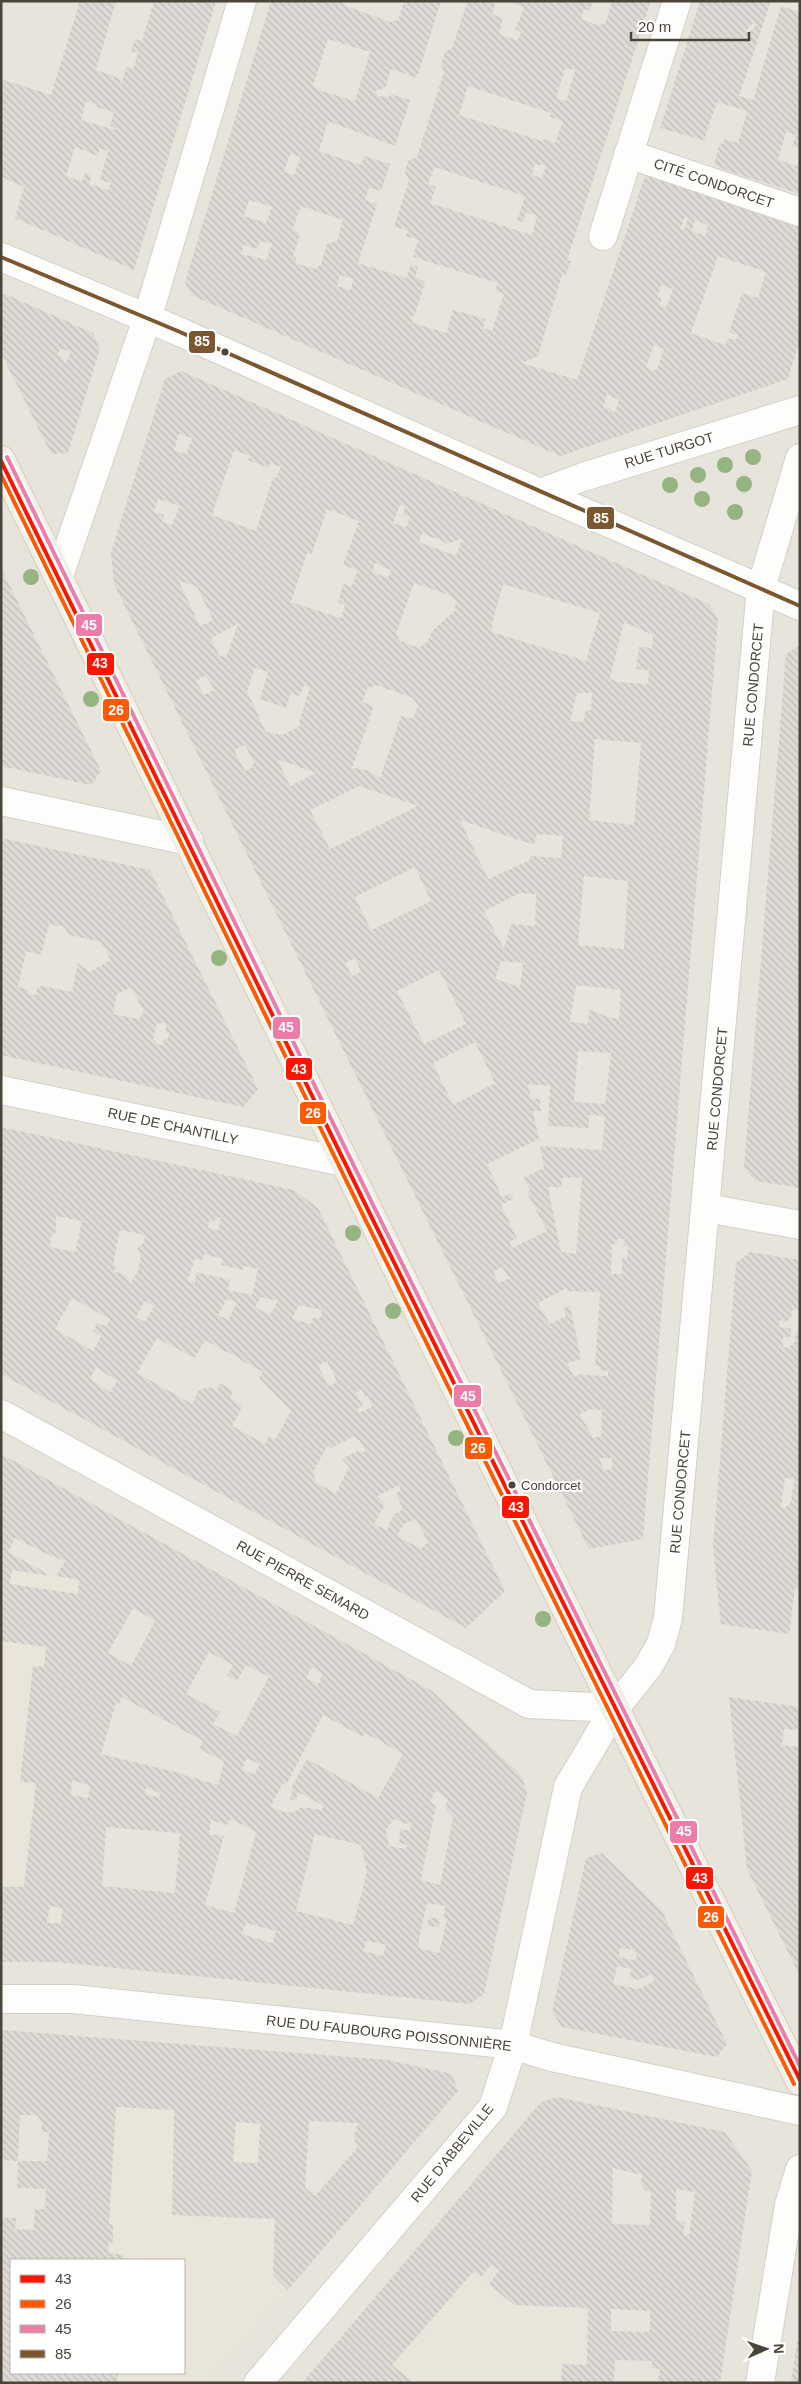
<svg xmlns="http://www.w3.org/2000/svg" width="801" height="2384" viewBox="0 0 801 2384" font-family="Arial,sans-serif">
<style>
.residential{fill:#e7e4dc;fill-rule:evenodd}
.education{fill:#eae5da}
.building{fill:url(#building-back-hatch);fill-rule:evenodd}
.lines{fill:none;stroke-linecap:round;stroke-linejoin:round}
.minor-casing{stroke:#d2d0cb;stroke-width:30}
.major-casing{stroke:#d6cebb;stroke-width:30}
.minor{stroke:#fdfdfc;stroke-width:28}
.major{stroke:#f2efe6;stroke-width:28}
.bus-1-casing{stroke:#fff;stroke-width:8}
.bus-2-casing{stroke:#fff;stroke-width:8}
.bus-3-casing{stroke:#fff;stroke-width:8}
.bus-4-casing{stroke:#fff;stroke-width:8}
.bus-1{stroke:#ff1400;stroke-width:4}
.bus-2{stroke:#ff5a00;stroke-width:4}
.bus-3{stroke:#ed7ca8;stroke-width:4}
.bus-4{stroke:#7c562f;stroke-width:4}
.tree{fill:#96b382}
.bus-dot{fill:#4b4439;stroke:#fff;stroke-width:2}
.labels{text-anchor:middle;stroke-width:4;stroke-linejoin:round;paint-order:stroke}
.bus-label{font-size:13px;fill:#4b4439;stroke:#fff;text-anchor:start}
.street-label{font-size:14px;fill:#4b4439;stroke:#fff}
.line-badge{stroke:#fff;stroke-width:2}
.badge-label{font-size:14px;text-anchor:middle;font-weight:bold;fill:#fff}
</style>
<defs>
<pattern id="building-back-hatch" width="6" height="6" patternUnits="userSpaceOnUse" patternTransform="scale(1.25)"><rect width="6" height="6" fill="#dedbd6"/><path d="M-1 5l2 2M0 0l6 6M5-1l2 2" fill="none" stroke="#c0bdb8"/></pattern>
</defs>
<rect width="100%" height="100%" fill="#f4f2ee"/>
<path class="residential" d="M1 1H800V2383H1ZM11 2260H184V2373H11Z"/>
<path class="education" d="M1 1567 95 1581 73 1783 57 1962 1 1963Z
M83 2035 280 2051 273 2274 288 2290 209 2383H69L70 2373H184V2260H74Z
M430 2232 514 2305 588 2308 587 2383H302Z"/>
<path class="building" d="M80 1H116L96 70 121 79 120 89 126 67 133 69 138 53 131 51 135 39 142 41 154 1H216L134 270 15 218 24 187 1 177V79L51 95ZM86 101 97 104 96 107 114 112 110 126 115 128V130L81 120ZM75 147 98 156 100 148 108 151 100 180 111 183 108 190 90 184 91 175 85 173 82 182 66 176Z
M271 1H344L343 5 390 22 398 20 404 1H441L417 78 391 69 385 88 375 91 377 96 389 97 390 94 410 100 395 146 328 121 319 151 361 165 364 156 390 164 381 191 369 188 365 200 377 204 358 263 406 278 411 264 418 267 415 277 422 280 425 283 415 315 410 317 413 323 446 333 453 310 486 319 483 328 492 331 504 294 495 291 498 283 413 257 418 240 406 236 408 231 394 226 409 181 405 173 408 161 417 157 444 72 441 65 445 52 452 48 467 3 464 1H496L492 14 503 19 499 34 518 41 521 32 515 29 524 8 509 1H593L590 11 584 9 581 19 597 25 605 24 612 1H651L567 260 571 261 566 275H562L538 356 522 363 577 380 646 173 800 222V340L788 379 560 456 191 295 185 282ZM328 39 370 52 355 101 319 90 313 86ZM565 68 575 70 566 101 556 98ZM468 86 551 113 550 117 563 121 555 143 543 139 542 141 459 115ZM290 154 301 157 294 175 284 172ZM535 164 546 166 542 178 532 175ZM434 167 525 196 517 220 523 222 526 212 537 216 532 235 430 203 436 187 428 184ZM249 200 272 207 266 223 244 216ZM301 206 343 220 337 241 327 244 321 264 315 269 296 263V258L293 256 300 235 293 227ZM685 217H688L684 230 680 229ZM695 220 708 225 705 236 692 231ZM260 241 272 244 266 260 241 254 244 245 257 249ZM718 256 766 272 758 298 742 293 729 332 738 335 737 339H727L725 345 691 333ZM340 275 354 279 350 290 337 286ZM661 285 673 289 666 308 659 305 662 298 657 297ZM654 345 664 349 658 367 654 371 646 367ZM607 394 619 400 615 413 609 408 603 409Z
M700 1H771L739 96 753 100 781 6 800 12V149L792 146 796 135 786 132 778 160 797 166 800 158V194L725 170 714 164 720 143 723 144 724 139 738 143 747 111 717 102 705 137 707 138 706 141 660 128ZM753 23 757 24 752 30 744 33Z
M3 293 93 333 100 349 68 453 51 454 1 353ZM60 348 71 352 66 363 62 357 58 355Z
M181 371 709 604 718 619 643 1539 589 1549 114 584 111 553 165 379ZM179 434 192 438 186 454 174 450ZM234 450 250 456 248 460 268 468 270 463 281 467 276 478 273 477 256 531 212 515ZM158 499 180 506 172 525 162 522 164 515 154 512ZM400 504 405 507 403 515 410 517 406 528 393 523ZM327 509 359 521 343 565 358 570 352 586 343 584 338 602 345 605 341 618 291 602 307 553 312 554ZM422 533 436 539 437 538 448 544 460 539 462 540 456 556 419 542ZM375 563 391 570 388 578 372 572ZM178 580 197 587 213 620 200 626ZM414 583 451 596 457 602 454 608 457 609 433 630 427 642 419 648 400 641 396 634ZM503 584 600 613 586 661 492 632V624ZM624 622 653 635 652 648 639 647 636 669 649 670 648 684 616 682 610 678ZM238 624 226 658 219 655 211 638ZM255 668 268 672 260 699 286 708 291 693 299 696 304 685 310 687 299 722 300 726 282 735 266 732 247 691ZM204 676 208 678 214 690 204 695 196 681ZM376 685 413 698 418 706 413 719 401 716 380 778 367 770 352 768 374 706 362 702 367 689ZM577 693H592L591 710H586L583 722 570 721ZM595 739 641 743 634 825 589 820ZM245 745 254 763 252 768 245 771 234 750ZM277 759 316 773 290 786ZM359 786 418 806 330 849 310 810ZM460 820 534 845 537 834 563 836 561 858 530 856V860L488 879ZM415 867 431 901 371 930 355 897ZM584 876 628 881 624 949 578 945ZM520 893 536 894 535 926 511 924 504 949 484 911ZM355 958 361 972 352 976 345 963ZM501 961 523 963 520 987 495 979ZM439 970 466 1024 424 1044 397 991ZM576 985 621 990 619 1020 589 1010 588 1024 570 1022ZM475 1042 495 1083 453 1105 433 1063ZM578 1051 611 1053 605 1104 574 1102ZM528 1084 550 1086 548 1126 589 1128V1115L605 1116 602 1150 540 1146 544 1168 523 1178 530 1190 527 1192 547 1231 512 1248 509 1242 517 1238 501 1205 514 1198 510 1193 502 1197 487 1164 539 1139 533 1111H541L540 1099H531ZM563 1177 582 1178 576 1254 561 1252 548 1187H561ZM617 1239H625L623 1246H628L627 1259 622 1258V1274H611L612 1244 617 1245ZM502 1267 509 1278 499 1283 493 1272ZM567 1288V1291L600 1292 595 1366H601L600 1370 608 1371V1376L584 1375 583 1373 574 1377 567 1363 581 1359 570 1305 563 1309 566 1316 550 1324 538 1303ZM590 1409 602 1410 601 1436 593 1438 580 1414ZM599 1458H612V1469L604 1470Z
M1 568 101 771 91 785 1 766Z
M800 645V1188L755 1181 744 1167 786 654Z
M1 838 150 870 258 1089 243 1107 1 1055ZM49 924 64 927 69 935 101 942 111 960 89 972 78 963 72 992 41 986 37 988 36 995 28 994V989L18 987 26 951 41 955ZM131 987 144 1012 139 1019 113 1014 117 994ZM160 1023 167 1024 165 1032H169L168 1039 164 1038 163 1045H158L153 1039 157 1024Z
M1 1127 294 1190 318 1208 505 1591 466 1628 1 1374ZM56 1216 82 1221 75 1252 50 1247 51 1237 56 1232ZM217 1217 221 1218 218 1230 208 1228 209 1221 213 1223ZM120 1230 145 1235 144 1243 137 1248 141 1256 138 1271 130 1284 128 1277 117 1272 112 1273 117 1266 113 1265ZM204 1254 223 1259 221 1265 243 1270 244 1266 258 1269 252 1295 228 1290 230 1280 196 1272 195 1283 187 1281 195 1259 202 1260ZM261 1297 278 1301 270 1315 255 1307ZM72 1298 110 1319 106 1326 97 1323 93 1331 101 1336 93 1351 55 1329ZM227 1299 237 1303 228 1320 218 1315ZM145 1301 154 1306 145 1322 136 1317ZM299 1305 322 1310 320 1319 313 1318 311 1324 292 1319ZM157 1338 195 1358 205 1340 263 1372 259 1378 291 1411 275 1440 269 1436 265 1444 232 1426 243 1406 230 1397 234 1391 220 1383 217 1391 209 1387 199 1390 192 1404 137 1373ZM327 1361 337 1382 328 1386 318 1365ZM96 1367 117 1381 110 1392 90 1379ZM362 1389 365 1397 368 1396 372 1407 359 1413 357 1409 363 1406 356 1392ZM353 1437 360 1441 366 1452 358 1451 342 1459 349 1467 336 1493 316 1483 313 1472 328 1445 330 1448ZM399 1485 401 1490 396 1493 403 1510 394 1514 387 1530 374 1524 385 1504 377 1496ZM416 1519 428 1542 421 1549 397 1536 404 1524Z
M750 1252 800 1260V1311L792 1310V1315L787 1322 780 1320 779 1327 791 1329V1337L783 1336V1347L788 1348 795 1342 796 1331H800V1589L795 1588 789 1634 721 1624 717 1589 713 1546 736 1263ZM785 1478 794 1479 791 1502 785 1508H781Z
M1 1454 432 1691 522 1776 527 1793 484 1994 470 2004 57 1962H1V1887H24L36 1783 20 1782 33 1666 44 1667 46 1647 1 1641ZM15 1538 53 1557V1555L58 1559 66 1560 56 1576 79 1580 78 1594 10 1584 12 1570 51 1576 8 1552ZM133 1608 155 1621 131 1666 108 1653ZM209 1652 233 1665 227 1675 237 1681 246 1665 269 1677 237 1736 213 1724 220 1712 186 1694ZM312 1667 323 1674 318 1684 306 1678ZM122 1697 203 1741 199 1749 224 1761 218 1785 184 1775V1774L101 1754 116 1703 119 1704ZM323 1715 363 1737 365 1733 403 1754 378 1798 307 1759 291 1788 293 1789 290 1799 296 1801 298 1792 324 1806 322 1810 302 1807 292 1813 280 1811 271 1806 283 1783 286 1785ZM247 1758 260 1765 254 1775 242 1769ZM72 1780 90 1786 88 1798 71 1795ZM146 1788 160 1793 159 1798 145 1794ZM436 1790 447 1800 446 1810 453 1817 440 1885 421 1880 436 1806 430 1802ZM231 1819 256 1832 234 1913 205 1905 224 1836 209 1834 211 1820 227 1825ZM394 1819 406 1824 412 1822 410 1831 401 1829 399 1835 401 1836 398 1843 407 1845 406 1849 389 1846 386 1830ZM106 1827 180 1833 175 1893 102 1886ZM315 1834 361 1845 367 1872 353 1925 296 1911ZM427 1903 445 1906 444 1919 447 1920 439 1953 419 1948V1939ZM50 1906 62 1908 61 1923H47ZM246 1923 276 1931 272 1943 242 1934ZM366 1941 386 1945 383 1956 364 1951Z
M729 1697 800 1707 798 1730 784 1729 782 1745 800 1747V1976L747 1869Z
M602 1853 662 1911 727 2044 717 2057 562 2027 552 2012 586 1858ZM620 1948 635 1950 637 1958 633 1960 619 1957ZM617 1966 632 1969 629 1977 639 1980 651 1974 654 1981 639 1989 613 1984Z
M429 1917 440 1919 439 1927 427 1926Z
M2 2030 388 2060 452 2074 458 2091 288 2290 273 2275 275 2219 172 2215 174 2110 116 2107 109 2224 113 2225V2242L109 2243 108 2253 124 2255V2260H11L10 2349 11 2373H118V2383H1V2218H16L15 2229 34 2230 35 2209H45L46 2189 17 2188 18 2161 1 2160ZM20 2115H37L42 2123 41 2132H49L47 2161H18ZM309 2121 358 2123 354 2136 357 2148 315 2196 305 2188ZM236 2122 260 2124 258 2163 233 2162Z
M557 2097 725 2132 752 2171 720 2383H658L660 2369 652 2368V2361L615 2360 614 2383H561L562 2364 587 2365 588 2308 514 2305 489 2284 500 2269H495L491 2265 481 2277 474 2271 392 2365 414 2383H302L541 2102ZM613 2168 643 2175 640 2183 646 2191 651 2192 650 2225 612 2224ZM676 2189 695 2192 689 2236 683 2235 685 2222 676 2221ZM611 2309 650 2311V2332L611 2331Z
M799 2331 800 2383H791L798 2336Z"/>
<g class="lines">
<g class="minor-casing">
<path id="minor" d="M628 154 800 212
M603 236 677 1
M1 257 180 332 540 493 800 606
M540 493 583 477 800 410
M59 576 147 319 242 1
M1 801 189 841
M1 1090 344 1162
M706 1208 800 1225
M1 1414 529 1704 615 1708
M1 1999H73L513 2045 552 2057 800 2111
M258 2383 493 2107 513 2045 568 1787 615 1708 648 1667 661 1644 668 1618 761 588 800 458
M760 2383 789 2205 800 2169"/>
</g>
<g class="major-casing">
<path id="major" d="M1 460 372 1218 800 2081"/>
</g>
<use href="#minor" class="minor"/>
<use href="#major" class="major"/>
<g class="bus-1-casing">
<path id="bus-1" d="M1 461 372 1218 800 2080"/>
</g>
<g class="bus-2-casing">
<path id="bus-2" d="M1 475 366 1221 794 2084"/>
</g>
<g class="bus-3-casing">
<path id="bus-3" d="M7 457 378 1215 800 2066"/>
</g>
<g class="bus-4-casing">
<path id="bus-4" d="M1 257 180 332 800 606"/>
</g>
<use href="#bus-1" class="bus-1"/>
<use href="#bus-2" class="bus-2"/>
<use href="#bus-3" class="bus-3"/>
<use href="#bus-4" class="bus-4"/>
</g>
<g class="tree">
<circle cx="753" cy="457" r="8"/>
<circle cx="725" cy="465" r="8"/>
<circle cx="698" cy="475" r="8"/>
<circle cx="744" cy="484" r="8"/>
<circle cx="670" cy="485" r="8"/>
<circle cx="702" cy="499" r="8"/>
<circle cx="735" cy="512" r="8"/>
<circle cx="31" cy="577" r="8"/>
<circle cx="91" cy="699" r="8"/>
<circle cx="219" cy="958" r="8"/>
<circle cx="353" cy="1233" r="8"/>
<circle cx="393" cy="1311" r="8"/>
<circle cx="456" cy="1438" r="8"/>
<circle cx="543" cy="1619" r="8"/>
</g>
<g class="bus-dot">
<circle cx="225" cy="352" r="4.5"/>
<circle cx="512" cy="1485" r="4.5"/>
</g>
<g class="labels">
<g class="bus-label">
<text x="521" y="1490">Condorcet</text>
</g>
<g class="street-label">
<text transform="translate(714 183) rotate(19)" y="5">CITÉ CONDORCET</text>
<text transform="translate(669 450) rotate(-17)" y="5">RUE TURGOT</text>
<text transform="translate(753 685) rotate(-85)" y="5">RUE CONDORCET</text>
<text transform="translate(717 1089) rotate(-85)" y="5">RUE CONDORCET</text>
<text transform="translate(173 1126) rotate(12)" y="5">RUE DE CHANTILLY</text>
<text transform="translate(680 1492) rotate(-85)" y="5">RUE CONDORCET</text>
<text transform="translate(303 1580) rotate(29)" y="5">RUE PIERRE SEMARD</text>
<text transform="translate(389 2033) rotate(6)" y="5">RUE DU FAUBOURG POISSONNIÈRE</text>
<text transform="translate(452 2153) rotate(-51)" y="5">RUE D'ABBEVILLE</text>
</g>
</g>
<g class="line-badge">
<rect x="188" y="330" width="28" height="24" rx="5" fill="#7c562f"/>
<rect x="586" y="506" width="29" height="24" rx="5" fill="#7c562f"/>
<rect x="75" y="613" width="28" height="24" rx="5" fill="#ed7ca8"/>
<rect x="86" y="652" width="29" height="24" rx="5" fill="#ff1400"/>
<rect x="102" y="698" width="28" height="24" rx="5" fill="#ff5a00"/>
<rect x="272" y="1016" width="29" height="24" rx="5" fill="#ed7ca8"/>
<rect x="285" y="1057" width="28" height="24" rx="5" fill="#ff1400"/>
<rect x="299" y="1101" width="28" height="24" rx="5" fill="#ff5a00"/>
<rect x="453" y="1384" width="29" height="24" rx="5" fill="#ed7ca8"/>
<rect x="464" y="1436" width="29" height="24" rx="5" fill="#ff5a00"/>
<rect x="501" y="1495" width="29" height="24" rx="5" fill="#ff1400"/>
<rect x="669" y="1820" width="29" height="24" rx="5" fill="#ed7ca8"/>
<rect x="685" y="1866" width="29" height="24" rx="5" fill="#ff1400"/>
<rect x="697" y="1905" width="28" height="24" rx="5" fill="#ff5a00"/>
</g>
<g class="badge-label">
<text x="202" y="346">85</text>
<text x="601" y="523">85</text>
<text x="89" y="630">45</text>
<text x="100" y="668">43</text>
<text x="116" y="715">26</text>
<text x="286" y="1032">45</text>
<text x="299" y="1074">43</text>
<text x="313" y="1118">26</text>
<text x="468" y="1401">45</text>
<text x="478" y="1453">26</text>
<text x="516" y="1512">43</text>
<text x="684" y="1836">45</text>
<text x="700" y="1883">43</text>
<text x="711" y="1922">26</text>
</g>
<rect width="801" height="2384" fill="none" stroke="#4b4439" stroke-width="5"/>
<rect x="10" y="2259" width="175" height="115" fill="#ffffff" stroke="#b7b4b0"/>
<rect x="20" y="2275" width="25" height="8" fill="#ff1400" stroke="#b7b4b0"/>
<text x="55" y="2284" font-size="15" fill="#4b4439">43</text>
<rect x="20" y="2300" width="25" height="8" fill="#ff5a00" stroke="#b7b4b0"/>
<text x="55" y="2309" font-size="15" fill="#4b4439">26</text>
<rect x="20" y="2325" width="25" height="8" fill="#ed7ca8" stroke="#b7b4b0"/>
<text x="55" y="2334" font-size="15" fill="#4b4439">45</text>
<rect x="20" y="2350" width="25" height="8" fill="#7c562f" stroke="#b7b4b0"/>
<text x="55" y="2359" font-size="15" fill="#4b4439">85</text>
<g transform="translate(766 2349) rotate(88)" stroke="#ffffff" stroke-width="4" paint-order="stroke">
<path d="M0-4L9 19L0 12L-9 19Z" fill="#4b4439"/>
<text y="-8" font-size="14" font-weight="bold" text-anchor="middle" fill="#4b4439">N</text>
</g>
<path d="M631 32v8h118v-8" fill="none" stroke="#4b4439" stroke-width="2.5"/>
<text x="638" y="32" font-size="15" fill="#4b4439" stroke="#ffffff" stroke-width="4" paint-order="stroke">20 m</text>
</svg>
